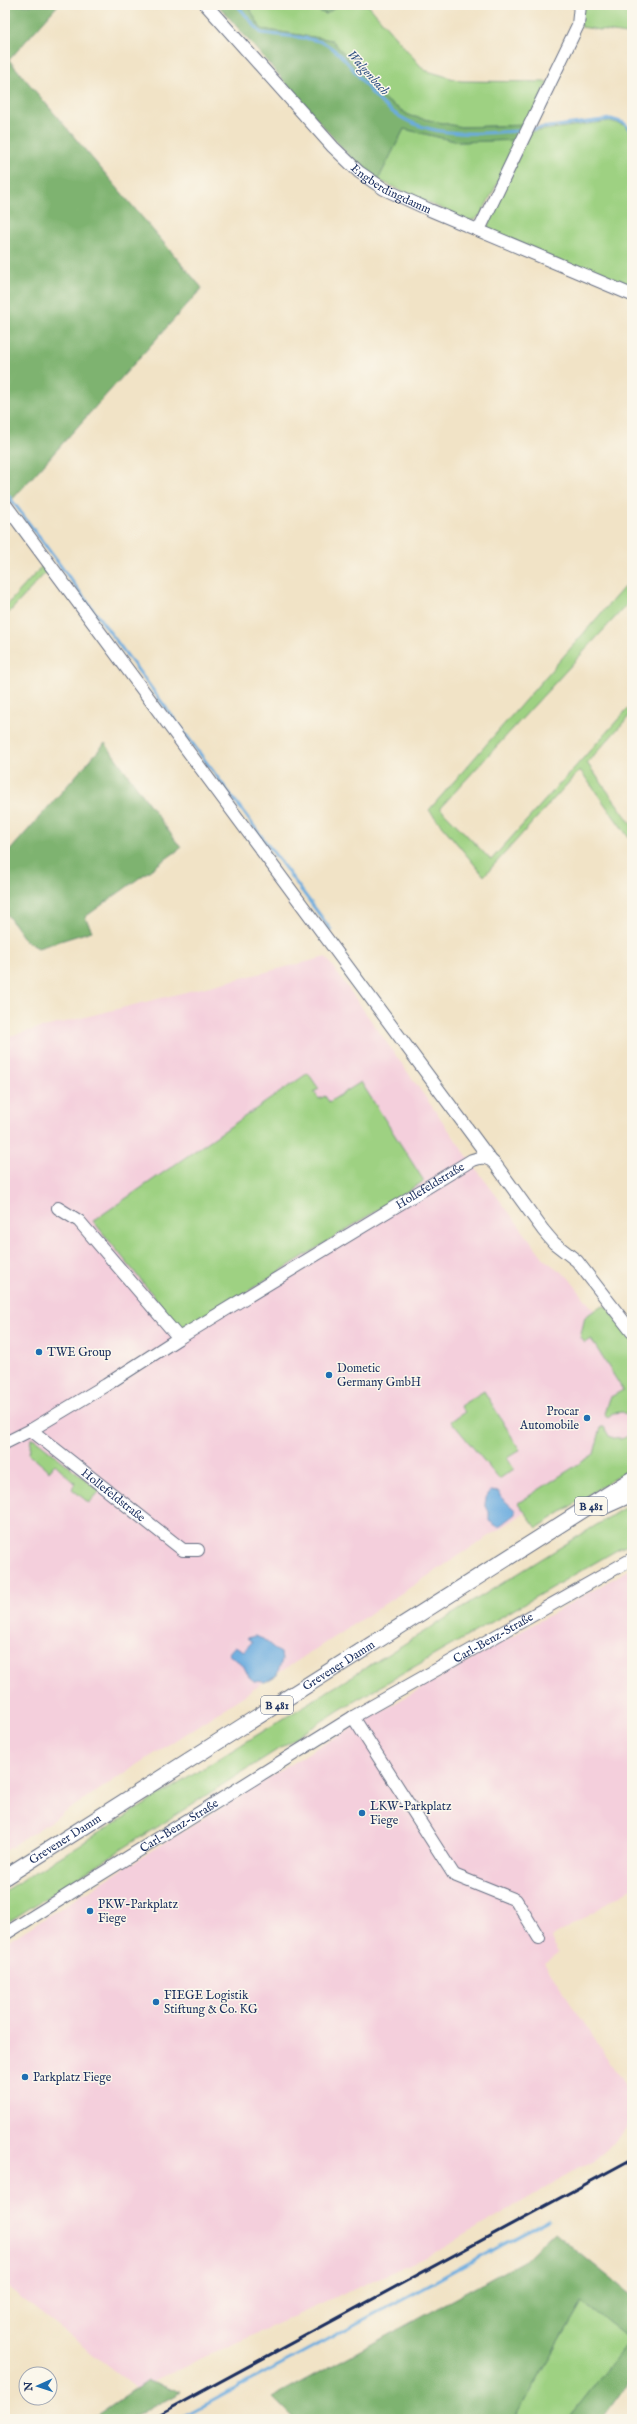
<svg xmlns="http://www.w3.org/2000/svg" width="637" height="2424" viewBox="0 0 637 2424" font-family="'IM FELL English',serif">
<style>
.built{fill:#f4cfdc}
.green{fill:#9ed182;stroke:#5c8070}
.forest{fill:#7eb370;stroke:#4c7167}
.water{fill:#6bacdf;stroke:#436e9e}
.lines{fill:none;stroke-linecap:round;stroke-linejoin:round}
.stream{stroke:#6bacdf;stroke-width:3}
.minor-casing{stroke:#666e82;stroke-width:14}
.major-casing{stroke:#666e82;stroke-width:17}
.minor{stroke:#fff;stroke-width:12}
.major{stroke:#fff;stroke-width:15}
.rail{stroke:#1b2f5e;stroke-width:3}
.poi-dot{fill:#1f6fb2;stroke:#fbf7ec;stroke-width:1.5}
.labels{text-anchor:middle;stroke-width:3;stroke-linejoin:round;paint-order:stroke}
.shield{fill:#fbf7ec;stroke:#5e6b89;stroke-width:1}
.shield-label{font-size:11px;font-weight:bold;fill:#1b2f5e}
.street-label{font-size:12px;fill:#1b2f5e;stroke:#fbf7ec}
.poi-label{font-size:12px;fill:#1b2f5e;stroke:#fbf7ec;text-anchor:start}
.water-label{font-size:13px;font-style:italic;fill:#335485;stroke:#fbf7ec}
</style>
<rect width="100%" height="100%" fill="#fbf7ec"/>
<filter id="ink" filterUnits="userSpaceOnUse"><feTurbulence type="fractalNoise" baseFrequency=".025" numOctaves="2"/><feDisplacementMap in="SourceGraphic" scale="8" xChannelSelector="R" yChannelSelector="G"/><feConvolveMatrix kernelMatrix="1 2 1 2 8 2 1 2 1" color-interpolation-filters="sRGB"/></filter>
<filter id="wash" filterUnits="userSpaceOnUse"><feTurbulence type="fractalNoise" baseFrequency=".012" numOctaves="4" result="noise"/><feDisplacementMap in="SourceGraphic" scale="16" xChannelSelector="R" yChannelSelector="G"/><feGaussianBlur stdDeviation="0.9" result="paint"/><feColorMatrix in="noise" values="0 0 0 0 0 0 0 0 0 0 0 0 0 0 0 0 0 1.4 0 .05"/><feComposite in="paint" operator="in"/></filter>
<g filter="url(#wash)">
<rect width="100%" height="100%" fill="#f1e3c6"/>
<path class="built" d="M326 957 477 1170 545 1260 568 1277 632 1359V1443L5 1851V1037Z
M632 1568V1888L551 1938 558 1953 544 1962 632 2096V2121L604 2154 432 2254 136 2388 5 2285V1943L313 1750Z"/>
<path class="green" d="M248 5H304L326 14 339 5H368L424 70 461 81 548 82 527 125 461 127 410 116 381 97 332 40 261 29Z
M582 5H632V35L581 27Z
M610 121 624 125 632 134V292L491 232 487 227 530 132Z
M404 129 459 142 513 140 516 147 482 213 476 219 469 221 378 180Z
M44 564 48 570 5 617V607Z
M632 578V599L440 808 491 860 632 704V713L587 763 632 825V842L580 770 484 876 429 810Z
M308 1073 319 1089 314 1092 319 1099 325 1096 329 1102 361 1082 424 1181 183 1332 93 1221Z
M606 1306 632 1341V1421L623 1412 613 1413 608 1417 604 1414 609 1398 623 1390 591 1339 584 1343 580 1338 585 1317 599 1307Z
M484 1391 520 1450 507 1458 514 1469 499 1479 451 1421 465 1412 460 1406Z
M601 1427H604L609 1436C618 1441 627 1440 632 1430V1467L537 1528 518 1503 594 1454Z
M31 1439H35L100 1491 89 1503 72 1489 75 1483 55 1464 49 1471 29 1454Z
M632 1503V1543L617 1550 341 1709 5 1924V1891Z
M582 2302 631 2340 568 2419H515Z"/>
<path class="forest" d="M5 5H58L9 60 202 288 10 502 5 495Z
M218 5H248L261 29 332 40 381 97 410 116 461 127 527 125 521 140 459 142 404 129 378 180 356 164Z
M304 5H339L326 14Z
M105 743 181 848 85 917 92 931 38 948 26 941 5 912V856Z
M554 2232 632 2296V2377L602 2419H568L630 2340 582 2302 515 2419H294L273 2398 525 2260Z
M148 2380 181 2392 131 2419H91Z"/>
<path class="water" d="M491 1491 499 1492 503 1499 515 1510V1514L498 1527 489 1521V1512L485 1504 487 1494Z
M255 1636 263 1639 281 1654 282 1660 277 1675 265 1682 254 1681 249 1677 243 1665 228 1654 235 1646 244 1651 252 1642 247 1638Z"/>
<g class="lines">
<path class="stream" d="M237 5 261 33C277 35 312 37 324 43 343 53 357 75 370 91 410 139 462 135 518 131
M533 129 611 119 624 123 632 131
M5 491 331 930
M179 2419 549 2220"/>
</g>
</g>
<g filter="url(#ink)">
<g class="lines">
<g class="minor-casing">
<g id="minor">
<path id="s1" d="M206 5 333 147 359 172 384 189 430 210 632 295"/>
<path d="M479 230 578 25 580 5"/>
<path d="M5 504 490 1159"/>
<path d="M58 1208 79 1221 179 1338"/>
<path id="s2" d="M31 1430 183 1550H198"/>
<path id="s3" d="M5 1443 31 1430 106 1385 179 1338 472 1160C482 1156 489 1157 496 1165L543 1230 554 1243 577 1261 632 1332"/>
<path d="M353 1717 454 1875 516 1900 539 1938"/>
<path id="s4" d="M5 1934 353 1717 632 1559"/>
</g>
</g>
<g class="major-casing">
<g id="major">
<path d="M603 1507 632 1494"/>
<path id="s5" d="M5 1877 632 1479"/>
</g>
</g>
<use href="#minor" class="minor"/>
<use href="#major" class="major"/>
<path class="rail" d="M151 2419 632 2159"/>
</g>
</g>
<g class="poi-dot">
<circle cx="39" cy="1352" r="4"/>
<circle cx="329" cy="1375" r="4"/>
<circle cx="587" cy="1418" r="4"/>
<circle cx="362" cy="1813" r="4"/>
<circle cx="90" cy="1911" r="4"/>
<circle cx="156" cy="2002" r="4"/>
<circle cx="25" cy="2077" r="4"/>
</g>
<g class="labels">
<g class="shield">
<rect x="575" y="1497" width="32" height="18" rx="3"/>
<rect x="261" y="1696" width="32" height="18" rx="3"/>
</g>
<g class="shield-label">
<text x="591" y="1510">B 481</text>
<text x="277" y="1709">B 481</text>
</g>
<g class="street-label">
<text dy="4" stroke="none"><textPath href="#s1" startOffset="263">Engberdingdamm</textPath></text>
<text dy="4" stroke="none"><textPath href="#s3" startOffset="497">Hollefeldstraße</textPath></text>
<text dy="4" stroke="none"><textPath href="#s2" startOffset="105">Hollefeldstraße</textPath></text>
<text dy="4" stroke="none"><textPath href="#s4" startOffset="571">Carl-Benz-Straße</textPath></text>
<text dy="4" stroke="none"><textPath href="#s5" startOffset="395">Grevener Damm</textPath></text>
<text dy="4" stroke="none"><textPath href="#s4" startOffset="205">Carl-Benz-Straße</textPath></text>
<text dy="4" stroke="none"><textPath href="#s5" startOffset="71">Grevener Damm</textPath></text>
</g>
<g class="poi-label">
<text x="47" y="1356">TWE Group</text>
<text x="337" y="1372">Dometic<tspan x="337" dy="14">Germany GmbH</tspan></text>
<text x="579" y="1415" text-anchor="end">Procar<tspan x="579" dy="14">Automobile</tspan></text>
<text x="370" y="1810">LKW-Parkplatz<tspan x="370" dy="14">Fiege</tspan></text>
<text x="98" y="1908">PKW-Parkplatz<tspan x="98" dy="14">Fiege</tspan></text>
<text x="164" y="1999">FIEGE Logistik<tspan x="164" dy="14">Stiftung &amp; Co. KG</tspan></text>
<text x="33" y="2081">Parkplatz Fiege</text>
</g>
<g class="water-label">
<text transform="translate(369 72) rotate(48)" y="5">Walgenbach</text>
</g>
</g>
<rect width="637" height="2424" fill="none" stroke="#fbf7ec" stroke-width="20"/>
<g transform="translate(38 2386) rotate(267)"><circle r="19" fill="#fbf7ec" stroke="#a1a7b3"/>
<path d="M0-3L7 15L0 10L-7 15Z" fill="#1f6fb2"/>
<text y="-6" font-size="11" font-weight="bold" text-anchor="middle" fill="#1b2f5e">N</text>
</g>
</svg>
